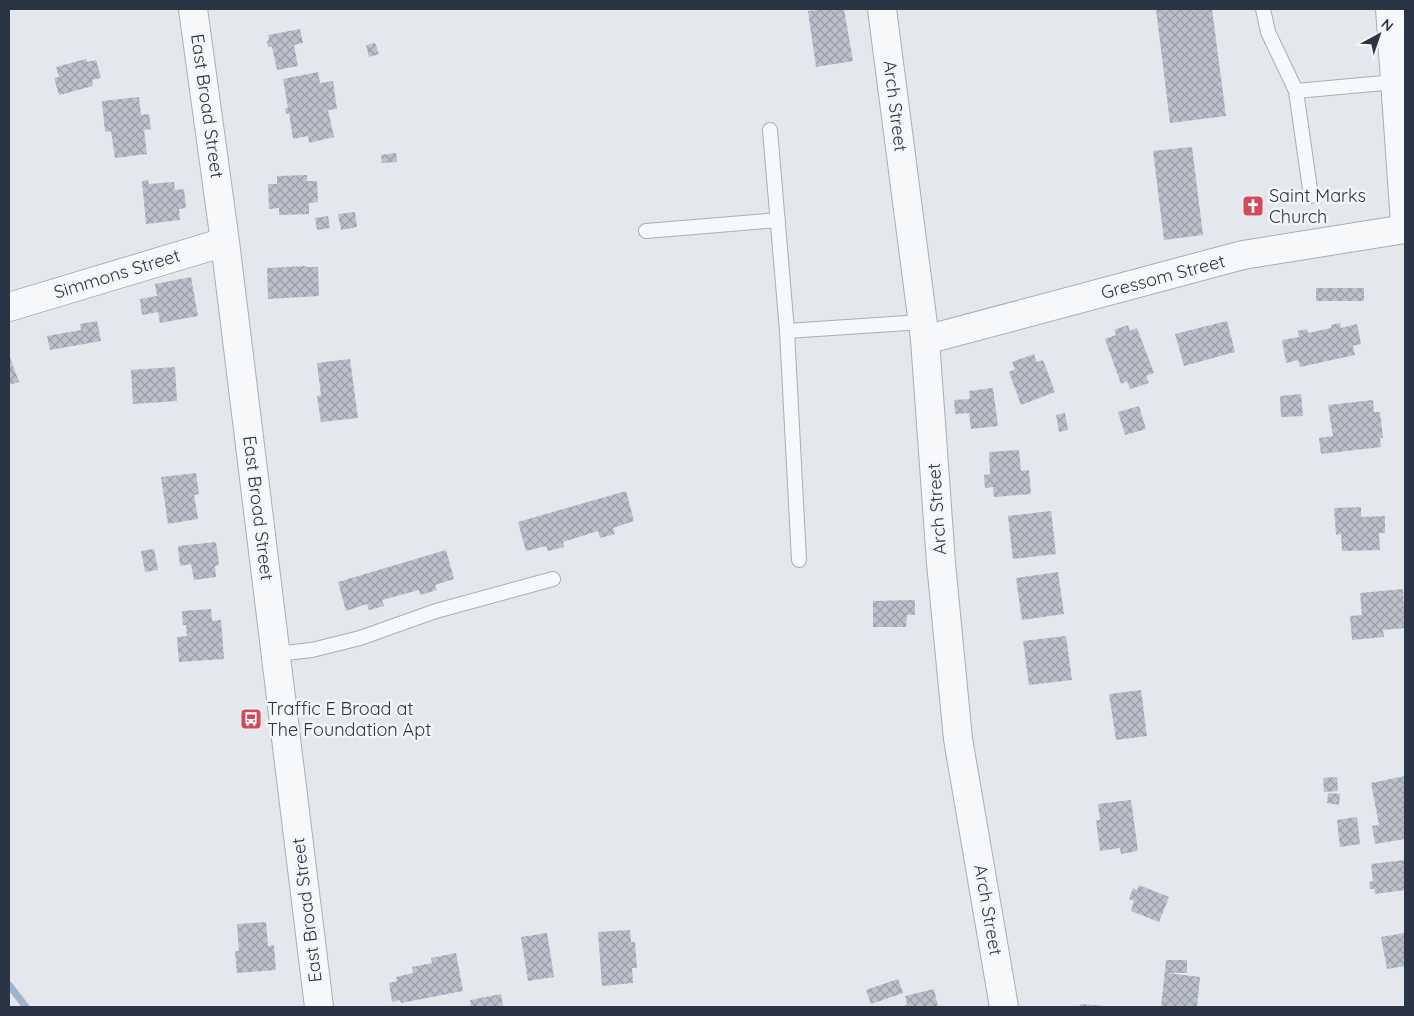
<svg xmlns="http://www.w3.org/2000/svg" width="1414" height="1016" viewBox="0 0 1414 1016" font-family="Quicksand,sans-serif">
<style>
.lines{fill:none;stroke-linecap:round;stroke-linejoin:round}
.stream{stroke:#9fb4cc;stroke-width:7}
.building{fill:url(#building-cross-hatch)}
.service-casing{stroke:#a9aeb7;stroke-width:16}
.minor-casing{stroke:#a9aeb7;stroke-width:30}
.service{stroke:#f7f8fa;stroke-width:14}
.minor{stroke:#f7f8fa;stroke-width:28}
.labels{text-anchor:middle;stroke-width:5;stroke-linejoin:round;paint-order:stroke}
.street-label{font-size:18px;fill:#2b3445;stroke:#f4f6f9}
.poi-label{font-size:18px;fill:#2b3445;stroke:#f4f6f9;text-anchor:start}
</style>
<defs>
<pattern id="building-cross-hatch" width="8" height="8" patternUnits="userSpaceOnUse" patternTransform="scale(1.25)"><rect width="8" height="8" fill="#bbc0ca"/><path d="M0 0l8 8M0 8l8-8" fill="none" stroke="#989da6"/></pattern>
</defs>
<rect width="100%" height="100%" fill="#e4e7ec"/>
<g class="lines">
<path class="stream" d="M9 985 26 1007"/>
</g>
<path class="building" d="M825 9H844L853 61 816 67 808 11Z
M1156 9H1212L1226 116 1170 123Z
M300 29 303 43 294 45 298 66 277 70 272 47H268L267 41 269 40 268 35Z
M375 43 379 54 369 57 366 45Z
M86 59 87 62 96 60 101 78 92 80 93 86 59 95 54 78 59 77 56 67Z
M318 72 320 83 333 81 337 109 328 110 334 137 309 143 308 136 293 139 289 113 286 114 285 108H288L283 79Z
M139 97 141 115 149 114 151 129 144 130 147 154 115 158 111 131 105 132 102 101Z
M1192 147 1203 235 1164 240 1153 151Z
M396 153 397 162 382 163 381 155Z
M307 175V181H317L318 202 309 203V214L279 215V208L269 209 268 184H277V176Z
M148 180 149 184 174 182 175 190 184 189 186 208 179 209 180 220 146 224 142 181Z
M355 212 357 227 341 230 338 214Z
M328 216 330 228 317 230 315 218Z
M306 266V267H318L319 296 268 299 267 268Z
M191 277 198 316 160 323 158 312 142 315 140 299 157 296 155 284Z
M1316 288H1364V301H1316Z
M97 321 101 341 50 350 47 336 81 330 80 324Z
M1227 321 1235 352 1184 366 1175 334Z
M1340 323 1341 328 1357 324 1361 344 1353 346 1355 355 1300 367 1298 360 1286 363 1282 340 1299 337 1298 331 1307 329 1308 333 1331 328V325Z
M1128 325 1130 331 1137 328 1154 373 1146 376 1149 383 1130 389 1127 381 1121 384 1105 339 1116 335 1114 330Z
M1034 354 1037 362 1043 360 1055 392 1021 405 1009 372 1015 369 1012 362Z
M9 355 19 382 9 385Z
M350 359 358 418 321 422 317 396 321 395 317 363Z
M175 367 177 401 133 404 131 370Z
M993 388 998 426 971 429 969 413 955 414 954 400 970 399 969 391Z
M1301 394 1303 416 1281 417 1280 396Z
M1373 400 1374 412H1380L1383 438H1380L1381 447 1321 454 1319 438 1333 436 1328 405Z
M1139 406 1146 429 1125 435 1118 412Z
M1065 413 1068 430 1059 432 1056 415Z
M1019 450 1021 471 1029 470 1031 494 994 497 993 487 985 488 984 475 990 474 989 452Z
M196 473 199 494 194 495 198 519 168 524 161 477Z
M626 491 634 521 613 528 615 534 600 538 598 531 563 542 564 547 548 551 546 546 526 551 518 522Z
M1361 507V517L1385 516V533H1379L1380 550 1342 551 1341 534 1336 535 1334 508Z
M1051 511 1056 554 1013 559 1008 516Z
M216 542 219 565 215 566 216 577 194 580 191 564 180 566 178 546Z
M154 549 158 570 145 572 141 551Z
M446 550 454 579 435 585 437 590 420 595 419 590 382 600 384 606 369 610 367 604 346 611 338 582Z
M1058 572 1064 614 1022 620 1016 578Z
M1403 589 1405 628 1383 630 1384 637 1352 640 1350 616 1362 615 1360 593Z
M915 600V615H907L906 627H873V601Z
M211 609 212 621 221 620 224 659 179 662 177 637 187 636 186 625H183L182 611Z
M1066 636 1072 680 1029 685 1023 641Z
M1141 690 1147 736 1116 740 1109 694Z
M1405 776V839L1375 844 1372 826 1379 825 1371 783Z
M1337 777 1338 791 1324 792 1323 778Z
M1328 793 1340 794 1339 805 1327 803Z
M1131 800 1138 851 1121 854 1120 848 1100 851 1096 820H1100L1098 804Z
M1357 817 1360 844 1340 847 1337 820Z
M1405 860V890L1375 894 1374 889H1370L1369 882 1373 881 1371 864Z
M1139 885 1169 897 1159 922 1131 911 1134 901 1129 899 1133 888 1137 890Z
M266 922 268 946 274 945 276 970 237 973 235 951H239L237 924Z
M630 930 631 942H635L637 968H632L633 983 602 986 598 932Z
M547 933 554 977 528 981 521 937Z
M1405 933V966L1387 969 1381 937Z
M456 953 463 991 401 1003 400 1000 392 1002 389 983 397 981 396 977 413 973 412 967 432 963 431 958Z
M1166 960H1187V973H1168L1200 977 1197 1007H1161Z
M898 979 903 993 871 1004 866 990Z
M934 989 938 1007H900L907 1005 905 996Z
M501 994 503 1007H471L470 1000Z
M1080 1004 1105 1006V1007H1079Z"/>
<g class="lines">
<g class="service-casing">
<path id="service" d="M1263 9 1268 32 1296 91 1395 82
M1296 91 1311 196
M770 130 787 331
M646 231 778 220
M799 560 787 331 922 322
M276 654 312 650 360 638 436 611 553 579"/>
</g>
<g class="minor-casing">
<path id="minor" d="M193 9 225 242 319 1007
M882 9 925 340 941 563 958 739 1004 1007
M1390 9 1405 223
M9 307 225 242
M925 340 1243 255 1405 229"/>
</g>
<use href="#service" class="service"/>
<use href="#minor" class="minor"/>
</g>
<defs>
<g id="church-square" transform="scale(1.125)"><rect x="-9" y="-9" width="18" height="18" rx="4" fill="#d1495b" stroke="#f4f6f9"/><path d="M-1.2-6h2.4v3.5h3.3v2.4h-3.3V6h-2.4V-.1h-3.3v-2.4h3.3Z" fill="#fff"/></g>
<g id="bus-square" transform="scale(1.125)"><rect x="-9" y="-9" width="18" height="18" rx="4" fill="#d1495b" stroke="#f4f6f9"/><path d="M-5-6H5V4H4V6H2V4H-2V6H-4V4H-5ZM-3.5-4V0h7V-4ZM-3.5 1.2v1.5H-2V1.2ZM2 1.2v1.5H3.5V1.2Z" fill="#fff"/></g>
</defs>
<g fill-rule="evenodd">
<use href="#church-square" x="1253" y="206"/>
<use href="#bus-square" x="251" y="719"/>
</g>
<g class="labels">
<g class="street-label">
<text transform="translate(207 106) rotate(82)" y="6">East Broad Street</text>
<text transform="translate(895 106) rotate(83)" y="6">Arch Street</text>
<text transform="translate(117 274) rotate(-17)" y="6">Simmons Street</text>
<text transform="translate(1163 277) rotate(-15)" y="6">Gressom Street</text>
<text transform="translate(258 508) rotate(83)" y="6">East Broad Street</text>
<text transform="translate(937 509) rotate(-94)" y="6">Arch Street</text>
<text transform="translate(307 910) rotate(-97)" y="6">East Broad Street</text>
<text transform="translate(988 910) rotate(80)" y="6">Arch Street</text>
</g>
<g class="poi-label">
<text x="1269" y="202">Saint Marks<tspan x="1269" dy="21">Church</tspan></text>
<text x="267" y="715">Traffic E Broad at<tspan x="267" dy="21">The Foundation Apt</tspan></text>
</g>
</g>
<rect width="1414" height="1016" fill="none" stroke="#2b3445" stroke-width="20"/>
<g transform="translate(1379 35) rotate(40)" stroke="#f4f6f9" stroke-width="4" paint-order="stroke">
<path d="M0-4L9 19L0 12L-9 19Z" fill="#2b3445"/>
<text y="-8" font-size="14" font-weight="bold" text-anchor="middle" fill="#2b3445">N</text>
</g>
</svg>
